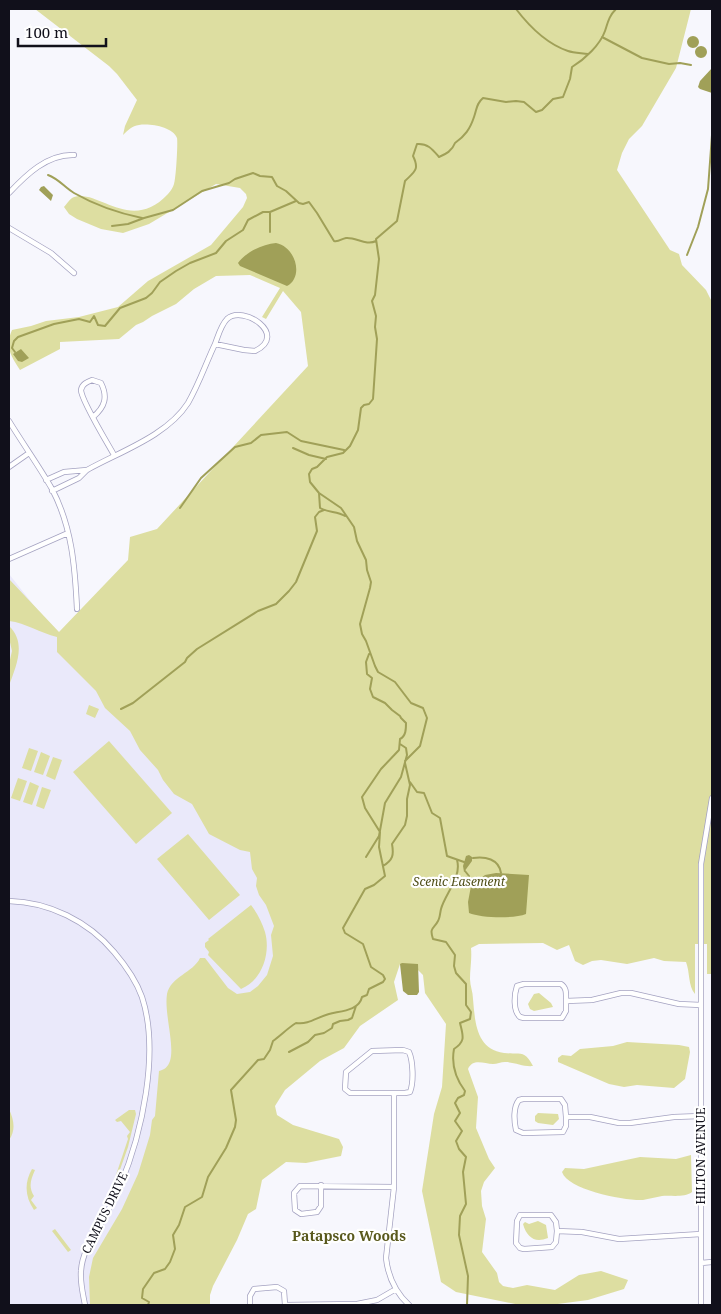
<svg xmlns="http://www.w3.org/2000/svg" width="721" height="1314" viewBox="0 0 721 1314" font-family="'Noto Serif',serif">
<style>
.built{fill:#eae9fa}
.green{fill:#dddea1}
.water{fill:#a0a058}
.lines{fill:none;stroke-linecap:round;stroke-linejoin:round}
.stream{stroke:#a0a058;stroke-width:2}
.street-casing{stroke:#a4a2c1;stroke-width:6}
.street{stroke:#fff;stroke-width:4.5}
.labels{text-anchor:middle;stroke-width:4.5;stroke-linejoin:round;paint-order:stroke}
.park-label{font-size:12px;font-style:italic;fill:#4f4e17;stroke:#fff}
.street-label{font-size:12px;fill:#11101b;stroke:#fff}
.neighbourhood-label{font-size:14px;font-weight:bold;fill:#59591d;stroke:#fff}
</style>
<rect width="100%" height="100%" fill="#f7f7fd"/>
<path class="built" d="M9 574 58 636 337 805 273 1028 157 1305H9Z"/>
<path class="green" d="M35 9H691L676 68 642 126 629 139 622 153 617 170 670 250 679 254 682 265 706 290 712 302V974H707V944H695V994C688 986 690 972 686 962L664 961 654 958 627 964 601 960 592 961 583 965 575 961 569 945 557 950 543 943 479 944 471 948C472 959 470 969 470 979 470 986 473 992 473 999 475 1022 476 1049 504 1053 520 1055 524 1049 533 1066 523 1067 515 1062 505 1062 501 1062 497 1064 493 1064 484 1064 473 1058 468 1069L478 1097 476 1128 489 1159 495 1168 484 1182 481 1191 482 1206 486 1219 482 1252 497 1273 499 1282 503 1286 513 1288 527 1285 555 1290 579 1275 601 1271 628 1280 624 1289 588 1300 550 1305H520L456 1292 441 1282 422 1191 434 1114 442 1087 446 1024 425 993 423 975 417 969 400 964 394 982 398 1000 360 1026 344 1048 320 1061 285 1090 275 1106 277 1115 293 1125 339 1139 343 1147 341 1156 306 1163 286 1162 262 1180 256 1209 248 1214 237 1240 213 1286 210 1295V1305H90L89 1277 93 1258 122 1209 138 1174 150 1135 152 1120 155 1116 159 1071C164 1070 168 1067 170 1061 175 1045 164 1013 167 994 171 976 193 973 200 958H205L228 988 237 994 250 992 258 986 267 975 273 956 271 935 274 926 266 905 259 895 256 886 257 878 252 869 250 852 240 850 209 834 192 804 174 794 163 780 158 770 140 750 130 731 105 708 96 691 57 652V637C40 633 26 623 9 621V579L59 632 128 560 130 537 157 529 308 366 301 312 283 291 266 319 262 317 280 288 250 275 216 276 194 289 176 304 152 316 143 322 136 325 119 339 60 342V349L20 370C10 355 5 346 12 330L31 326 46 321 79 317 118 307 148 281 211 245 243 207 247 198 246 194 240 188 216 184 149 224 123 233 101 229 77 219 69 214 64 207C66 205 69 200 72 198 96 186 130 235 168 194 171 191 173 187 174 184 176 179 178 142 177 138 173 127 150 123 139 125 132 126 128 130 123 135L125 126 137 100 117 74 109 66Z
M9 626C27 643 16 666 9 686V664L12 651 9 638Z
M89 705 99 709 95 718 86 714Z
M109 741 172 813 136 844 73 772Z
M29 748 38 751 31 771 22 768Z
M41 752 50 756 43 775 34 772Z
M53 757 62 760 55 780 46 776Z
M18 778 27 781 20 801 11 798Z
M30 782 39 786 32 805 23 802Z
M42 787 51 790 44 809 36 806Z
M188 834 240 895 209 920 157 859Z
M251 905C257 913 262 922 265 932 271 953 262 981 241 989L208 955 209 952 205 947V943L209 940 208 939Z
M539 993 551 1003 553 1007 534 1011 530 1009 528 1004 534 994Z
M627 1042 679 1045 689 1047 690 1052 685 1079 674 1088 637 1085 624 1087 609 1084 558 1062V1058L562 1055 571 1056 580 1049 613 1046Z
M9 1109C14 1120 16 1130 9 1140Z
M129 1110H135L136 1114 128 1147 117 1178 116 1175 128 1139 127 1136 130 1132 121 1121 117 1122 115 1120Z
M538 1113 558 1114 559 1119 553 1125 538 1123 535 1121V1116Z
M691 1155 692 1192C684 1198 671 1195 662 1196 656 1197 649 1199 643 1200 625 1201 568 1190 562 1172L565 1168 584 1169 640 1157 676 1159Z
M32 1169 35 1170C31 1179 28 1187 34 1196L31 1200 37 1208 34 1210C25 1197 24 1183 32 1169Z
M538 1221 546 1225 548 1238C535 1243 527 1238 523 1224L525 1222 529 1224Z
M55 1229 71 1250 68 1252 52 1231Z"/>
<path class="water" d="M687 42a6 6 0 1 1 12 0a6 6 0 1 1-12 0Z
M695 52a6 6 0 1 1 12 0a6 6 0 1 1-12 0Z
M712 68V93L700 89 698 87 700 81Z
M44 186 53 195 51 201 39 190 41 187Z
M276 243C296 247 304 277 287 286L240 266 238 263C246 252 263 244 276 243Z
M21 349 29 358 22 362 18 361 13 354Z
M469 855 472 857V861L464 872 463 866 466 856Z
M496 873 529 875 526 914C513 919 481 918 469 913L468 902 471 886 485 875Z
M402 963 418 964 419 992 417 995H408L403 991 400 964Z"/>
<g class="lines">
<path class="stream" d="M516 9C529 26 547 44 568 51 574 53 582 53 588 54
M602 37 642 58 669 64 680 63 691 65
M48 175C59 179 64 187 74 193 95 205 118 213 142 218
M270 212V232
M112 226 128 224 144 218 173 210 202 191 229 183 235 179 253 173 260 176 272 177 277 186 286 191 299 203 303 204 309 202 317 213 334 241C339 242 341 239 346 238 356 237 366 246 376 241
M687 255 698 227 708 189 712 135
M15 352 12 348 14 341 18 337 54 324 79 319 90 322 94 316 98 325 105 326 120 308 146 298 152 293 160 282 176 271 190 263 216 253 226 241 243 230 248 220 263 212H270L296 201
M293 448 309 455 326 459
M319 493 320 508C329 513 337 511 345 516
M180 508 201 478 235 447 251 443 261 435 287 432 301 441 344 450
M121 709 133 703 185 662 187 658 197 649 258 611 276 604 289 591 296 582 317 531 315 517 319 512 324 510
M405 761 420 746 427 718 423 708 411 703 395 682 378 672 375 666 366 641 362 634 360 624 370 588 371 582 367 570 366 560 357 541 354 527 341 508 319 493 310 482 309 474 312 469 317 467 327 457 343 453 350 446 358 430 361 408 364 405 369 404 373 399 377 339 375 327 376 316 372 301 375 295 379 259 376 239 397 221 405 181C414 172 420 170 413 156L417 144C428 143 433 150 439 157 446 154 452 151 455 143 465 136 470 129 474 117 477 109 476 104 483 98L506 102 516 101 524 102 536 112 542 110 553 99 563 97 570 79 572 67C585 59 600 45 605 31 608 22 609 16 616 9
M410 782 417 792 424 793 432 813 440 818 447 856 464 862
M366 857 379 836 385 803 401 777 407 755 406 748 400 744
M473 858C485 856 499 859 501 873
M457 860C462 877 445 894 441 909 440 913 440 918 438 921 434 929 429 927 433 939L446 942 455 955 454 966 456 973 466 984V1005L471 1012 470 1019 460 1023C463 1036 466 1041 454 1049 451 1065 456 1079 465 1091L464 1095 458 1098 455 1103 460 1113 455 1121 462 1131 456 1141 459 1149 466 1157 463 1172 466 1204 460 1216 459 1235 468 1276 467 1305
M383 866C393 860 394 855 392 844L405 825 407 816V799L410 785 405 763
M465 871 469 876
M289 1052 308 1042 315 1035 324 1033 332 1028 333 1024 340 1021 348 1020 352 1018 356 1006
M148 1305 149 1302 142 1298 143 1289 154 1273 165 1269 170 1262 175 1249 173 1235 179 1225 185 1207 202 1197 208 1177 226 1148 235 1127 236 1120 231 1090 258 1060 264 1059 270 1050 273 1041C281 1035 288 1028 296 1023 309 1025 317 1017 329 1014 340 1011 359 1011 362 997L367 995 369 989 383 982 385 979 383 975 371 967 363 944 345 933 343 928 365 889 374 885 385 876 379 847 380 832 365 808 362 797 381 769 399 750 400 739C406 736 406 729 406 723L401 718 400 716 392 710 385 703 373 697 370 689 372 678 367 674 366 662 369 654"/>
<g class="street-casing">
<path id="street" d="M9 193C26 175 47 154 74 155
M9 228 51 253 74 273
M93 417C105 407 108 397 101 383L92 380C87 382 82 384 81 390 81 400 108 444 114 455
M9 421C23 444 39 466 52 489 72 527 75 567 77 609
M9 467 29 453
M46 480 64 472 87 470
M52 491 79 478 87 470C119 452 167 436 188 403 199 384 206 363 215 344L244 350 255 351C289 335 243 304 227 319 221 325 218 336 215 344
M9 559 68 533
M9 901C49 902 88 921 114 952 126 966 136 980 142 997 160 1052 142 1134 120 1186 115 1197 109 1209 103 1220 94 1236 82 1252 81 1271 80 1283 83 1294 85 1305
M566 1001C566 994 567 988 561 984H524L517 986C514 995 513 1011 520 1017L524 1018H562L566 1011V1001L592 1000 621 993H631L679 1004 701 1005
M403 1050 409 1052C413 1061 414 1082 410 1092L405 1093H350L345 1089 346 1072 372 1051Z
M394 1093V1187L386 1258C388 1276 396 1293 409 1305
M566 1117 565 1105 561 1099H523L519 1100C513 1107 514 1121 516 1130L523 1133 563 1132 566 1126V1117H590L619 1123H630L674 1117 701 1116
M321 1185V1206L317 1212 301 1214 295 1210 294 1193 300 1186 394 1187
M557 1231 556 1222 551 1215H520L517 1221 516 1243 520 1248 524 1249 552 1247 556 1242 557 1231 582 1232 619 1239 701 1234
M701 1263 712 1262
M250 1305V1296L254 1289 277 1287 284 1291 285 1305
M285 1305 357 1304 377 1300 396 1289
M701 1305V864L712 798"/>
</g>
<use href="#street" class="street"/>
</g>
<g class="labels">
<g class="park-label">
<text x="459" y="886">Scenic Easement</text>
</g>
<g class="street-label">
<text transform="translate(701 1156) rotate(-90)" y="4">HILTON AVENUE</text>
<text transform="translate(105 1213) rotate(-64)" y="4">CAMPUS DRIVE</text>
</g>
<g class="neighbourhood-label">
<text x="349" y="1241">Patapsco Woods</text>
</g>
</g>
<rect width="721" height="1314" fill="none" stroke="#11101b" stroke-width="20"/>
<path d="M18 38v8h88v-8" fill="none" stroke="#11101b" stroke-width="2.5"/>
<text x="25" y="38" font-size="15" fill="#11101b" stroke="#ffffff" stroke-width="4" paint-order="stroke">100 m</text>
</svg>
